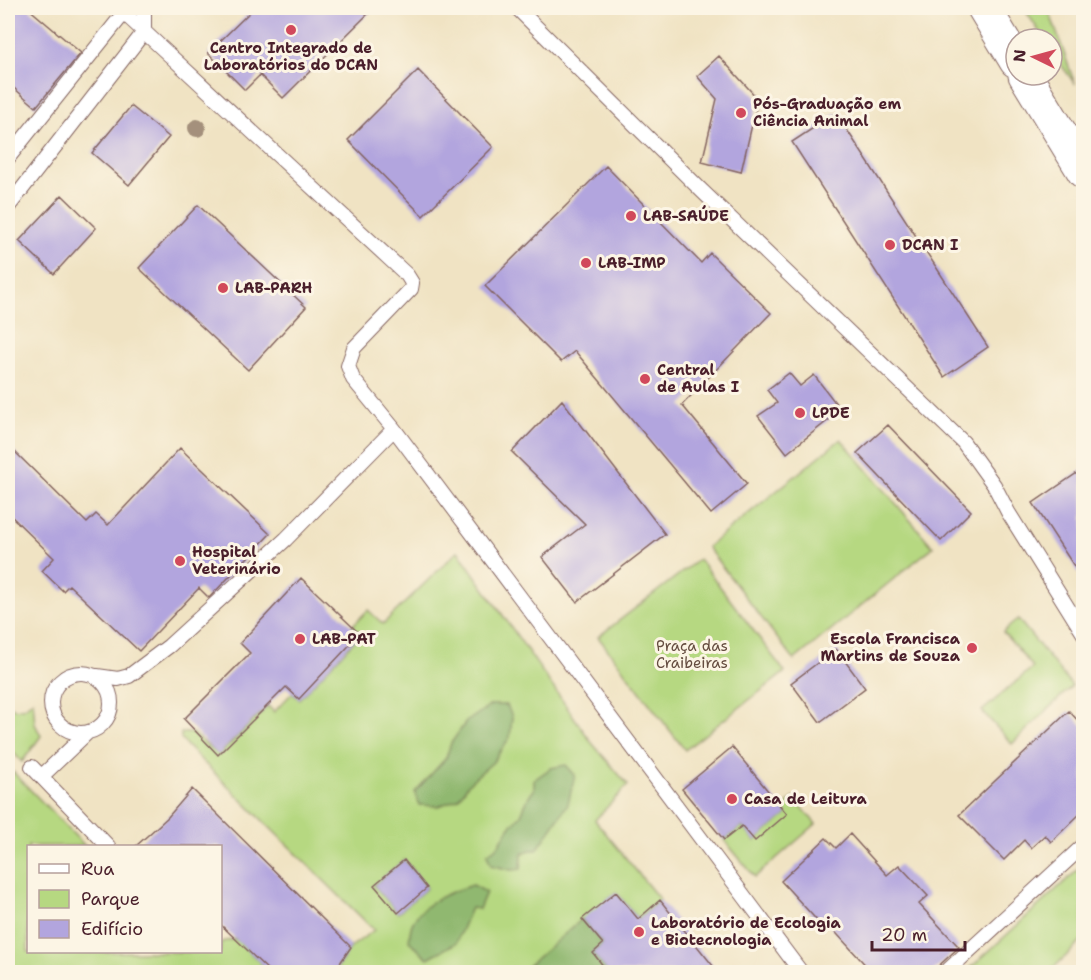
<svg xmlns="http://www.w3.org/2000/svg" width="1091" height="980" viewBox="0 0 1091 980" font-family="'Shantell Sans',sans-serif">
<style>
.green{fill:#b6d881;stroke:#807c56;stroke-width:1.5;fill-rule:evenodd}
.forest{fill:#90b86f;stroke:#6d6c4d;stroke-width:1.5}
.building{fill:#b2a5de}
.lines{fill:none;stroke-linecap:round;stroke-linejoin:round}
.service-casing{stroke:#846460;stroke-width:16}
.primary-casing{stroke:#846460;stroke-width:35}
.service{stroke:#fff;stroke-width:14}
.primary{stroke:#fff;stroke-width:33}
.tree{fill:#a4907b}
.poi-dot{fill:#d1495b;stroke:#fcf5e5;stroke-width:2}
.labels{text-anchor:middle;stroke-width:6;stroke-linejoin:round;paint-order:stroke}
.poi-label{font-size:15px;font-weight:bold;fill:#4a1f2b;stroke:#fcf5e5;text-anchor:start}
.park-label{font-size:15px;fill:#654d40;stroke:#fcf5e5}
</style>
<rect width="100%" height="100%" fill="#fcf5e5"/>
<filter id="ink" filterUnits="userSpaceOnUse"><feTurbulence type="fractalNoise" baseFrequency=".0167" numOctaves="2"/><feDisplacementMap in="SourceGraphic" scale="12" xChannelSelector="R" yChannelSelector="G"/><feConvolveMatrix kernelMatrix="1 2 1 2 8 2 1 2 1" color-interpolation-filters="sRGB"/></filter>
<filter id="wash" filterUnits="userSpaceOnUse"><feTurbulence type="fractalNoise" baseFrequency=".008" numOctaves="4" result="noise"/><feDisplacementMap in="SourceGraphic" scale="24" xChannelSelector="R" yChannelSelector="G"/><feGaussianBlur stdDeviation="1.35" result="paint"/><feColorMatrix in="noise" values="0 0 0 0 0 0 0 0 0 0 0 0 0 0 0 0 0 1.4 0 .05"/><feComposite in="paint" operator="in"/></filter>
<g filter="url(#wash)">
<rect width="100%" height="100%" fill="#f0e3c3"/>
<path class="green" d="M1024 8H1048L1075 84 1052 52V39H1044Z
M841 439 933 547 794 660 707 547Z
M458 551 592 743 628 785 595 820 660 900 638 919 616 892 521 972H334L351 947 374 930 188 747 181 739V733H192L219 755 268 706 274 712 292 693 299 699 360 635 352 626 368 610 383 624ZM404 860 427 888 398 913 374 885Z
M699 559 785 672 685 750 598 637Z
M1018 619 1072 686 1012 744 982 711 1033 667 1003 632Z
M33 700 35 724 41 736 22 762 8 747V705L15 709 25 707Z
M13 772 85 846H28V952H220L221 942 236 939 270 972H8V777Z
M794 798 816 824 755 877 724 840 742 826 755 841 787 814 782 808Z
M1083 865V940L1049 972H966Z"/>
<path class="forest" d="M491 705H507L512 717 510 737 493 762 470 782 458 799 439 806 419 805 415 792 446 758 451 743 466 722Z
M566 765 575 775 568 804 537 850H530L522 854 521 869 511 870 491 865 487 854 498 846 509 828 521 815 529 796 534 790V780L551 768Z
M473 885 486 892 479 909 471 908 456 943 428 958 409 941C410 935 410 927 413 922 424 901 452 891 473 885Z
M582 919 603 944 593 953 608 972H521Z"/>
<g id="blocks">
<path class="building" d="M8 8H28L81 53 36 107 8 83Z
M254 8H374L283 98 260 75 245 90 208 53Z
M719 56 758 99 741 172 702 162 717 99 697 76Z
M418 70 493 147 423 216 348 140Z
M131 106 169 137 129 185 92 153Z
M836 113 988 347 944 377 792 142Z
M606 166 701 263 710 253 771 313 682 405 747 484 711 514 575 351 561 362 485 286Z
M62 195 96 228 54 274 19 241Z
M198 205 306 307 248 370 139 268Z
M789 373 800 386 814 375 841 410 787 453 758 416 777 403 767 390Z
M562 400 665 534 577 602 542 557 585 524 512 452Z
M888 425 971 511 941 541 857 453Z
M8 445 87 523 96 514 108 525 180 448 270 534 209 598 199 588 139 651 69 585 63 591 42 571 54 558 8 513Z
M1083 469V580L1033 503Z
M301 578 360 634 299 699 286 687 218 755 184 719 250 653 240 643Z
M836 649 865 688 820 722 791 683Z
M1069 711 1083 726V811L1051 842 1045 835 1031 848 1024 840 1004 860 959 815Z
M732 747 787 814 755 841 742 826 724 840 682 789Z
M192 789 351 947 334 972H270L220 924V846H136L168 817Z
M850 834 887 875 899 865 928 896 919 904 959 947 932 972H872L827 923 823 927 781 881 826 838 836 848Z
M404 860 427 888 398 913 374 885Z
M616 892 638 919 660 900 718 972H608L593 953 603 944 582 919Z"/>
</g>
</g>
<g filter="url(#ink)">
<use href="#blocks" fill-opacity="0" stroke="#846460" stroke-width="1.5"/>
<g class="lines">
<g class="service-casing">
<path id="service" d="M517 8 701 190 963 442 994 485 1008 512 1084 634
M124 13 407 275 412 283 411 289 354 348 348 366 353 379 394 429 801 972
M8 158 124 13 130 12
M8 207 144 32V10L146 8
M51 703a30 30 0 1 1 60 0a30 30 0 1 1-60 0Z
M97 676 118 679 129 676 169 646 286 539 394 429
M32 767 108 846
M42 776 88 732
M946 972 1084 845"/>
</g>
<g class="primary-casing">
<path id="primary" d="M984 8 1016 61
M1025 75 1084 172"/>
</g>
<use href="#service" class="service"/>
<use href="#primary" class="primary"/>
</g>
<circle class="tree" cx="197" cy="128" r="9"/>
</g>
<g class="poi-dot">
<circle cx="291" cy="30" r="6"/>
<circle cx="741" cy="113" r="6"/>
<circle cx="631" cy="216" r="6"/>
<circle cx="890" cy="245" r="6"/>
<circle cx="586" cy="263" r="6"/>
<circle cx="223" cy="288" r="6"/>
<circle cx="645" cy="379" r="6"/>
<circle cx="800" cy="413" r="6"/>
<circle cx="180" cy="561" r="6"/>
<circle cx="300" cy="639" r="6"/>
<circle cx="972" cy="648" r="6"/>
<circle cx="732" cy="799" r="6"/>
<circle cx="639" cy="932" r="6"/>
</g>
<g class="labels">
<g class="poi-label">
<text x="291" y="53" text-anchor="middle">Centro Integrado de<tspan x="291" dy="17">Laboratórios do DCAN</tspan></text>
<text x="753" y="109">Pós-Graduação em<tspan x="753" dy="17">Ciência Animal</tspan></text>
<text x="643" y="221">LAB-SAÚDE</text>
<text x="902" y="250">DCAN I</text>
<text x="598" y="268">LAB-IMP</text>
<text x="235" y="293">LAB-PARH</text>
<text x="657" y="375">Central<tspan x="657" dy="17">de Aulas I</tspan></text>
<text x="812" y="418">LPDE</text>
<text x="192" y="557">Hospital<tspan x="192" dy="17">Veterinário</tspan></text>
<text x="312" y="644">LAB-PAT</text>
<text x="960" y="644" text-anchor="end">Escola Francisca<tspan x="960" dy="17">Martins de Souza</tspan></text>
<text x="744" y="804">Casa de Leitura</text>
<text x="651" y="928">Laboratório de Ecologia<tspan x="651" dy="17">e Biotecnologia</tspan></text>
</g>
<g class="park-label">
<text x="692" y="651">Praça das<tspan x="692" dy="17">Craibeiras</tspan></text>
</g>
</g>
<rect width="1091" height="980" fill="none" stroke="#fcf5e5" stroke-width="30"/>
<rect x="27" y="845" width="195" height="108" fill="#fcf5e5" stroke="#b59f9b" stroke-width="1.5"/>
<rect x="39" y="864" width="30" height="9" fill="#ffffff" stroke="#b59f9b" stroke-width="1.5"/>
<text x="81" y="875" font-size="18" fill="#4a1f2b">Rua</text>
<rect x="39" y="890" width="30" height="18" fill="#b6d881" stroke="#b59f9b" stroke-width="1.5"/>
<text x="81" y="905" font-size="18" fill="#4a1f2b">Parque</text>
<rect x="39" y="920" width="30" height="18" fill="#b2a5de" stroke="#b59f9b" stroke-width="1.5"/>
<text x="81" y="935" font-size="18" fill="#4a1f2b">Edifício</text>
<g transform="translate(1034 57) rotate(275)"><circle r="28" fill="#fcf5e5" stroke="#b59f9b" stroke-width="1.5"/>
<path d="M0-4.5L10 22L0 15L-10 22Z" fill="#d1495b"/>
<text y="-9" font-size="16" font-weight="bold" text-anchor="middle" fill="#4a1f2b">N</text>
</g>
<path d="M872 941v9h93v-9" fill="none" stroke="#4a1f2b" stroke-width="3"/>
<text x="881" y="941" font-size="18" fill="#4a1f2b" stroke="#fcf5e5" stroke-width="4.5" paint-order="stroke">20 m</text>
</svg>
